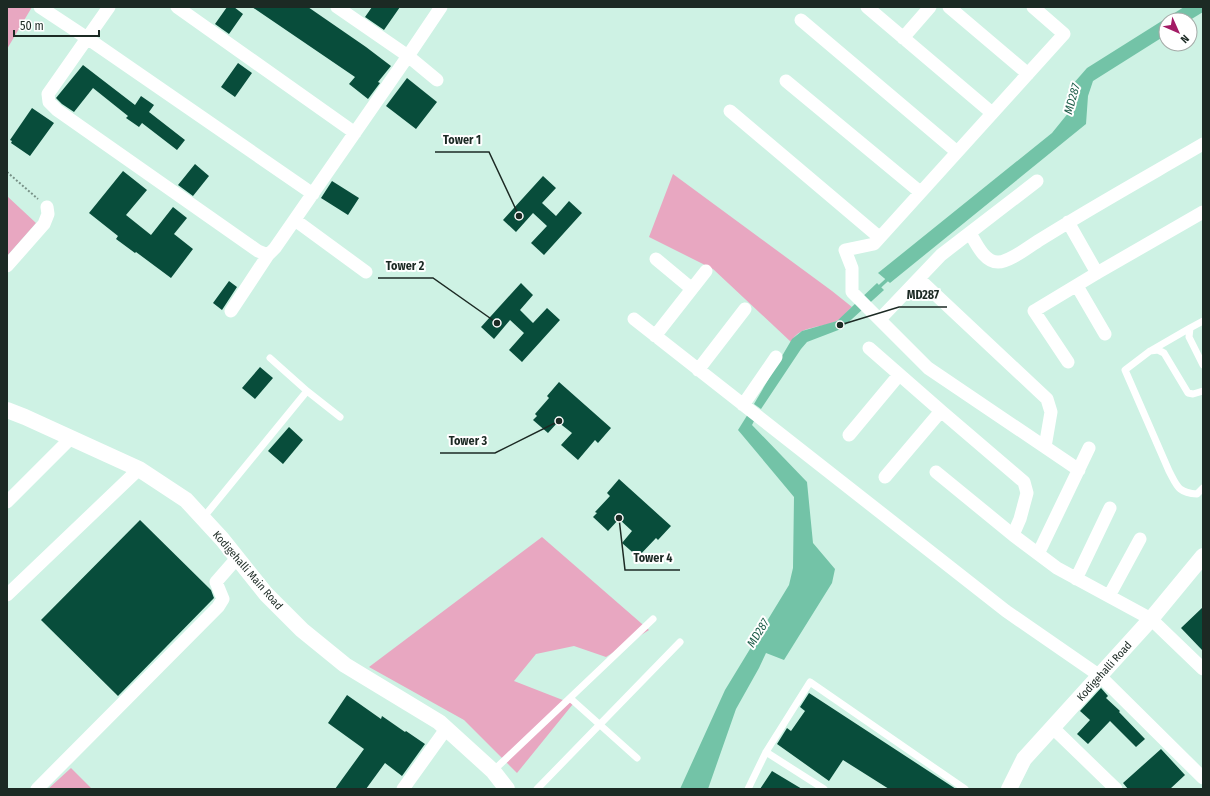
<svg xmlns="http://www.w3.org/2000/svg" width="1210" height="796" viewBox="0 0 1210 796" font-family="'Fira Sans Condensed',sans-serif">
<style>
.green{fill:#e8a7c1}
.water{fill:#73c3a7}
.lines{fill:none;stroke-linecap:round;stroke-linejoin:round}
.stream{stroke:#73c3a7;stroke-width:3.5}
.building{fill:#084d3b}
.path{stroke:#789187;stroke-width:2;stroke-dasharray:2 2;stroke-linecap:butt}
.service{stroke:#fff;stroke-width:7}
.minor{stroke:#fff;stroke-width:13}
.tertiary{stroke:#fff;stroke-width:16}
.labels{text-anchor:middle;stroke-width:4;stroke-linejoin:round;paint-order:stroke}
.street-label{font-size:11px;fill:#1c2a24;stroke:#fff}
.water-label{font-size:12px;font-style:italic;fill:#1d5c48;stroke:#fff}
.leader{fill:none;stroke:#1c2a24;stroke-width:1.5}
.callout-dot{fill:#1c2a24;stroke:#fff;stroke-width:1.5}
.callout-label{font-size:12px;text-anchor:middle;font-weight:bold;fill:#1c2a24;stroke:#fff;stroke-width:4;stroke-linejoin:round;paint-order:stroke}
</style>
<rect width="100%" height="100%" fill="#cef2e4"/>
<path class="green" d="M7 7H32L7 49Z
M673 174 832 291 852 307C847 311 843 317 838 320 824 329 800 324 791 342L713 269 649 237Z
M7 196 36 223 7 256Z
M542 537 649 630 606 657 574 646 536 654 514 681 573 704 517 773 464 720 369 667Z
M71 768 92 789H48Z"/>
<path class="water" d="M1184 7H1203V12L1190 20H1166V35L1093 81 1088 96 1086 124 890 283 878 273 1052 133 1069 112 1073 84 1087 68Z
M877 283 884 290 841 329 807 342 801 349 761 409 754 404 792 339 802 331 837 321Z
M748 414 755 419 752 425 807 482 813 543 835 569 832 583 784 660 766 653 759 668 736 709 708 789H680L725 690 789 585 793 568 794 497 738 430Z"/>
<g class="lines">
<path class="stream" d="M877 289 890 277"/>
</g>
<path class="building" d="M227 7H234L243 14 229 34 215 24Z
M252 7H308L366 47 391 66 378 82 380 83 368 99 349 84 355 77Z
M372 7H400L384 30 365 17Z
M238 63 252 73 235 97 221 87Z
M83 65 135 105 141 96 154 105 149 112 185 140 177 150 142 123 139 127 126 118 128 116 93 88 74 112 62 104 56 98Z
M407 78 437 102 416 129 386 106Z
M32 108 54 123 30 156 11 143 12 141 10 140Z
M195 164 209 176 193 196 178 185Z
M123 171 147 190 126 215 151 235 173 207 187 218 174 234 193 249 171 278 136 252 135 253 116 239 118 236 89 213Z
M543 176 556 188 542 203 556 216 569 201 582 213 544 255 531 243 547 226 533 213 516 232 503 220Z
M332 181 359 198 348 215 321 198Z
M229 281 237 287 222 310 213 303Z
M521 283 533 295 520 310 533 323 547 308 560 320 522 362 509 350 524 333 510 320 494 339 481 327Z
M260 367 273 378 255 399 242 388Z
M559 382 611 428 598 443 595 440 578 460 561 445 572 433 558 422 548 433 533 420 537 416 535 414 549 398 547 396Z
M289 427 303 440 283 464 268 451Z
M619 479 671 526 658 540 656 538 638 557 622 543 632 531 619 519 608 531 593 517 597 513 595 512 610 496 607 493Z
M140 520 211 590 214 598 118 696 41 620Z
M1203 607V651L1181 628Z
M1101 688 1108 696 1106 698 1120 711 1119 712 1145 739 1136 747 1110 721 1088 744 1077 734 1090 720 1080 711Z
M809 693 956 789H889L843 760 829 781 777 744 787 728 791 731 805 711 800 707Z
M347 695 381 719 382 716 405 732 406 731 425 744 402 776 385 763 366 789H335L364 749 328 723Z
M1161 749 1185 775 1170 789H1128L1123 783Z
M772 771 802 789H760Z"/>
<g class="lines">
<path class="path" d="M7 172 38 199"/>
<path class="service" d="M1203 321 1190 328 1189 337 1203 365
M1152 350 1190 328
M270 358 307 391
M1203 391 1193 394 1188 393 1164 353 1158 350 1150 351 1125 370 1169 471C1177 486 1178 493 1197 494L1203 488
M203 518 307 391 340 417
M570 698 637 758
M766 752 824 789
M493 771 653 619
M537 789 680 642
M748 789 766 752 810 682 965 789"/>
<path class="minor" d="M40 7 87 38 313 194
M109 7 48 94 49 102 57 110 258 251 268 255 275 248 408 56 337 7
M177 7 355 133
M867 7 992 113
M949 7 1028 74
M1033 7 1064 34 874 244 845 250 852 268V292L928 368 1079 470
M801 20 957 152
M903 38 930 7
M437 80 408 56 441 7
M786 81 920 192
M730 111 879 237
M295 220 366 272
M1068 222 1097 273
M970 233C976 243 984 262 998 262 1009 262 1029 247 1038 241 1092 207 1148 176 1203 144
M656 259 692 289
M7 266 44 224 48 214 47 207
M919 279 1047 399 1051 412 1045 447
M1077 286 1105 334
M231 311 268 255
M634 319 1006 611 1100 676 1203 778
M880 319 941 255 1037 181
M655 336 706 271
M869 348 941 411
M1068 362 1034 311 1097 273 1203 212
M698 370 745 309
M743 405 776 357
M849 435 899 375
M936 472 1013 535 1057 568 1151 619 1203 669
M885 477 941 411 1024 482 1027 493 1020 519 1013 535
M7 502 71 438
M1038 554 1089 448
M1076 579 1110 508
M7 595 139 469
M1109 596 1140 539
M1053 728 1116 789
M37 789 218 607 223 599 216 582 237 558
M403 789 446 729"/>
<path class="tertiary" d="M7 410 25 417 139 469 186 500 222 539 266 594 302 630 345 665 439 722 493 771 507 789
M1009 789 1024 759 1151 619 1203 556"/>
</g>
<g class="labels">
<g class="street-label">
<text transform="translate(248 570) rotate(49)" y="4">Kodigehalli Main Road</text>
<text transform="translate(1104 671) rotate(-48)" y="4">Kodigehalli Road</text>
</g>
<g class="water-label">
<text transform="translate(1072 99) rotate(-75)" y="4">MD287</text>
<text transform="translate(758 633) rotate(-58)" y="4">MD287</text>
</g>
</g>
<path class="leader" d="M519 216L489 152H435M497 323L433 278H378M840 325L899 307H947M559 421L495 453H440M619 518L625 570H680"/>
<g class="callout-dot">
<circle cx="519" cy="216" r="4"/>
<circle cx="497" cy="323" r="4"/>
<circle cx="840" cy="325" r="4"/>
<circle cx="559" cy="421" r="4"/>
<circle cx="619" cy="518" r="4"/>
</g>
<g class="callout-label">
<text x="462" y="144">Tower 1</text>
<text x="405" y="270">Tower 2</text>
<text x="923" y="299">MD287</text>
<text x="468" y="445">Tower 3</text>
<text x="653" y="562">Tower 4</text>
</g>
<rect width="1210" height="796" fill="none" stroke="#1c2a24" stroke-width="16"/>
<g transform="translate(1178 32) rotate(135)"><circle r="19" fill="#ffffff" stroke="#a4aaa7"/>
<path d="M0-3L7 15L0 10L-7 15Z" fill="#a31b65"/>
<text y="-6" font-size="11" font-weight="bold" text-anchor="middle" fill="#1c2a24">N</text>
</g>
<path d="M14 30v6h85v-6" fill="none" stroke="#1c2a24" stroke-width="2"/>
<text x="20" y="30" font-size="12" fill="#1c2a24" stroke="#ffffff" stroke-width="3" paint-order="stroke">50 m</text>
</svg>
